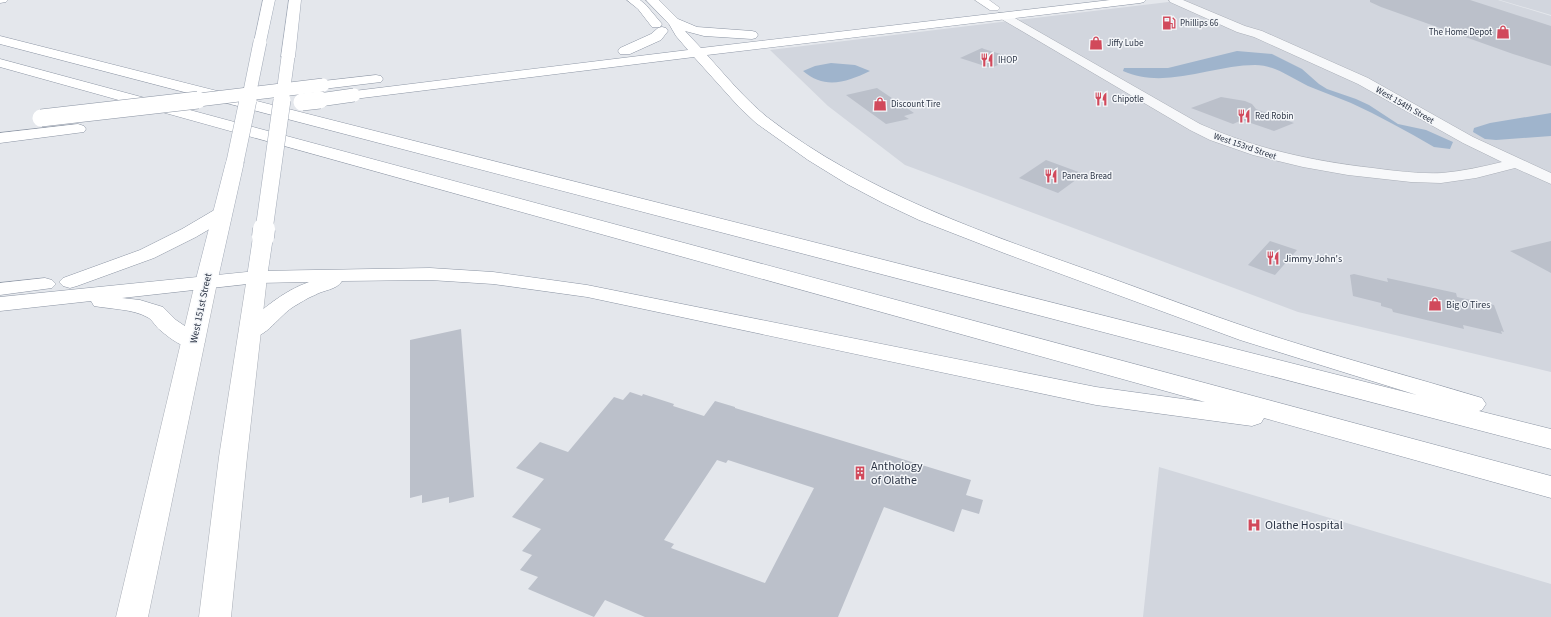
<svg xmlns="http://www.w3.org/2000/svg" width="1551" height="617" viewBox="0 0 1551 617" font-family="'Source Sans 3',sans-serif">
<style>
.built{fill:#d2d6de}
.water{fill:#9fb4cc}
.building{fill:#bbc0ca;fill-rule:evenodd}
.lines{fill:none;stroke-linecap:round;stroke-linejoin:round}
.street-casing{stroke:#a9aeb7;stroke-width:1}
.secondary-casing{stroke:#a9aeb7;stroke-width:1}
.primary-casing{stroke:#a3abb8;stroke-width:1}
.highway-casing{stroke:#8b94a3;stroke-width:1}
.street{fill:#f7f8fa;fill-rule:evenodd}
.secondary{fill:#fff;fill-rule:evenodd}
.primary{fill:#fff;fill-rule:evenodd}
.highway{fill:#fff;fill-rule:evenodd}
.primary-bridge-far2-casing{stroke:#a3abb8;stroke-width:14;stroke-linecap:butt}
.primary-bridge-far1-casing{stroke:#a3abb8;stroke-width:18;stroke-linecap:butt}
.primary-bridge-casing{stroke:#a3abb8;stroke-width:23;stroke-linecap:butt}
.highway-bridge-far1-casing{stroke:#8b94a3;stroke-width:14;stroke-linecap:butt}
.highway-bridge-casing{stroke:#8b94a3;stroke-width:18;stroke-linecap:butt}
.primary-bridge-far2{stroke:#fff;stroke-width:13}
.primary-bridge-far1{stroke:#fff;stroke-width:17}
.primary-bridge{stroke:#fff;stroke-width:22}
.highway-bridge-far1{stroke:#fff;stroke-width:13}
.highway-bridge{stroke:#fff;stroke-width:17}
.labels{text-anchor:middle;stroke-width:3;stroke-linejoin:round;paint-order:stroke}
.far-poi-label{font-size:9px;fill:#2b3445;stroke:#f4f6f9;text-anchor:start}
.far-street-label{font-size:9px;fill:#2b3445;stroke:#f4f6f9}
.poi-label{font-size:10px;fill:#2b3445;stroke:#f4f6f9;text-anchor:start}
.street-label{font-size:10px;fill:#2b3445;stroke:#f4f6f9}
.near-poi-label{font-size:12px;fill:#2b3445;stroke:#f4f6f9;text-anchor:start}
</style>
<rect width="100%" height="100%" fill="#e4e7ec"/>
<path class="built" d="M1185 0H1498L1551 16V372L1298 312 905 165 828 106 770 50Z
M1500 0H1551V15Z
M1159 467 1551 584V617H1143Z"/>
<path class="water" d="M1237 51 1272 54 1302 69 1319 84 1327 89 1356 99 1369 105 1398 124 1426 130 1453 142 1450 149 1434 147C1407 131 1379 116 1351 103 1337 97 1322 92 1308 86 1291 78 1275 65 1255 65 1212 65 1165 90 1123 71L1124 68H1168Z
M831 63 855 65 870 71C847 82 825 90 803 71L815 66Z
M1551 113V136L1496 140 1485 139 1473 132 1474 128 1490 123Z"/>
<path class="building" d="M1370 0H1470L1551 26V66L1513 54 1381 7 1370 2Z
M982 48 984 49 1014 58 991 68 960 58Z
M877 88 914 113 904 116 909 119 886 124 846 95Z
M1221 97 1245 101 1252 104 1256 109 1294 123 1274 131 1242 120 1233 124 1191 108Z
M1046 160 1084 174 1058 193 1019 178Z
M1270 241 1297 250 1275 275 1248 265Z
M1551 241V273L1510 251Z
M1354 274 1388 282 1387 278 1456 293 1457 297 1494 305 1504 332 1501 331 1502 334 1463 325 1464 329 1393 312 1392 309 1381 306V303L1353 296 1350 275Z
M461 329 474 497 449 503V497L422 503V495L410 498V340Z
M630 392 642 396 643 394 674 404 673 406 704 416 715 401 735 407V408L971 480 966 495 983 500 979 514 962 509 954 532 884 507 838 617H645L605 600 594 617 528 589 538 577 520 570 532 555 522 551 541 529 512 517 544 479 516 468 540 442 568 452 614 397 623 400ZM717 460 726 463 728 460 814 488 765 583 671 548 674 544 664 540Z"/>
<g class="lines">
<g class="street-casing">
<path id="street" d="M1169 0H1183L1245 26 1262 31 1368 78 1473 137 1551 173V184L1515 168 1476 178 1441 183 1411 182 1348 175 1303 167 1253 155 1210 140 1190 130 998 17 996 15 998 13H1006L1200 124C1256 149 1313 161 1373 168 1396 171 1419 174 1442 173 1462 171 1482 167 1502 162L1463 143 1358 84 1254 37 1237 32 1170 2Z"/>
</g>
<g class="secondary-casing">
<path id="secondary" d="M975 0H989L1000 8 998 10H990Z
M257 271 264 273 267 277 247 457 231 617H199L219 457 247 277 250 273Z
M206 277 213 279 217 283 148 617H116L195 283 199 279Z"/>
</g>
<g class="primary-casing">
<path id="primary" d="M263 0H275L266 42 265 45H255L254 42Z
M289 0H301L295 57 293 60H283L281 57Z
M235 157 241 158 244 162 217 283 213 287 206 289 199 287 195 283 226 162 229 158Z
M263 231 270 233 273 237 267 277 264 281 257 283 250 281 247 277 253 237 256 233Z"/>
</g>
<g class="highway-casing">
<path id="highway" d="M0 0H8L6 2 0 3Z
M627 0H640L646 5 662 24 660 27H652L638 9Z
M646 0H659L678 19 697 27 752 31 756 32 758 35 756 38 752 39 704 36 685 31 701 48 1110 0H1146L1144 2 1140 3 707 55C726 76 745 99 767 117 867 194 987 234 1105 276 1155 294 1205 313 1255 330 1330 355 1406 375 1482 398L1486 404 1482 410 1479 411 1551 429V449L0 44V36L1417 395 1240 340 1004 253 919 220 883 203 847 184 808 160 756 123 739 107 694 57 354 99 349 98 347 95 349 92 354 91 688 50 676 36 669 24Z
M662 27 666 28 668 31 661 40 630 54H620L618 51 620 48 651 34 658 28Z
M0 59 1551 476V498L1264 418 1261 423 1252 426 1096 405 587 297 493 284 430 280 342 281C337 290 323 290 315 295 307 298 300 303 293 307 276 318 264 343 242 337L239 332 242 327C263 309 283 291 309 282L257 283 122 298 140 300 163 307 176 320 201 337 205 342 201 347C186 351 172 340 160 330 155 326 152 319 147 317 133 309 110 309 94 306L91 301 0 311V297L257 271 430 268 493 272 587 285 1096 387 1205 402 0 67Z
M376 75 381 76 383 79 381 82 323 89 318 88 316 85 318 82 323 81Z
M78 124 84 126 86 129 84 132 0 143V133Z
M223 207 230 209 232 213 230 217 196 237 154 258 77 286 70 288 63 286 59 282 63 278 140 250 182 229 216 209Z
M45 278 52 280 56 284 52 288 0 295V283Z"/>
</g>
<use href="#street" class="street"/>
<use href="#secondary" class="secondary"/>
<use href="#primary" class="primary"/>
<use href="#highway" class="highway"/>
<g class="primary-bridge-far2-casing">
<path id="primary-bridge-far2" d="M248 101 260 42
M282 101 288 57"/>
</g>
<g class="primary-bridge-far1-casing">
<path id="primary-bridge-far1" d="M235 162 248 100
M264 230 282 100"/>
</g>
<g class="primary-bridge-casing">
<path id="primary-bridge" d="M263 237 264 229"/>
</g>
<g class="highway-bridge-far1-casing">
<path id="highway-bridge-far1" d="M190 101 323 85
M312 101 354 95"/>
</g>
<g class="highway-bridge-casing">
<path id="highway-bridge" d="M302 102 320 100
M41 118 198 100"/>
</g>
<use href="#primary-bridge-far2" class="primary-bridge-far2"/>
<use href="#primary-bridge-far1" class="primary-bridge-far1"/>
<use href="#primary-bridge" class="primary-bridge"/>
<use href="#highway-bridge-far1" class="highway-bridge-far1"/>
<use href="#highway-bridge" class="highway-bridge"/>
</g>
<defs>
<g id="fuel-bare" transform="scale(1.08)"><path d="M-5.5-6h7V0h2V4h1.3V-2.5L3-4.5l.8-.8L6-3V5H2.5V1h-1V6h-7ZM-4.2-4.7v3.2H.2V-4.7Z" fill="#d1495b" stroke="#f4f6f9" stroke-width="2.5" paint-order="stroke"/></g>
<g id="shop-bare" transform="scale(1.08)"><path d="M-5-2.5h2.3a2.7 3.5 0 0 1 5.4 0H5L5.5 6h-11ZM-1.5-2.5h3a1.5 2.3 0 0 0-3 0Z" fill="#d1495b" stroke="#f4f6f9" stroke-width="2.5" paint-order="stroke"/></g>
<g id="restaurant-bare" transform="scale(1.08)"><path d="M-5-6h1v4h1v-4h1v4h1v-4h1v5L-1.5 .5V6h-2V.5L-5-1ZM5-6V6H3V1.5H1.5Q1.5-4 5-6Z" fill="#d1495b" stroke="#f4f6f9" stroke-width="2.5" paint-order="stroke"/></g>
<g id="building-bare" transform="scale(1.08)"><path d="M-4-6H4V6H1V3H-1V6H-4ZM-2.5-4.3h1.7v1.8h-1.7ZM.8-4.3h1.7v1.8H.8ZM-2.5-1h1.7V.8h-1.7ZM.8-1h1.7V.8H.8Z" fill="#d1495b" stroke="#f4f6f9" stroke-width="2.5" paint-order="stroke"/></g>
<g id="hospital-bare" transform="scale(1.08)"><path d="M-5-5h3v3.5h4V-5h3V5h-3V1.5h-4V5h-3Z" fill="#d1495b" stroke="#f4f6f9" stroke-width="2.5" paint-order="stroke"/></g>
</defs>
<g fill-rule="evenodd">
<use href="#fuel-bare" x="1169" y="23"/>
<use href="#shop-bare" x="1503" y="32"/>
<use href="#shop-bare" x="1096" y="43"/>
<use href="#restaurant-bare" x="987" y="60"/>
<use href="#restaurant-bare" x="1101" y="99"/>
<use href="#shop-bare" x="880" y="104"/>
<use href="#restaurant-bare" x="1244" y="116"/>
<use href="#restaurant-bare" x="1051" y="176"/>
<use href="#restaurant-bare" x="1273" y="258"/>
<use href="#shop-bare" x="1435" y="304"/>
<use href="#building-bare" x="860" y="473"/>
<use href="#hospital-bare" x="1254" y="525"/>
</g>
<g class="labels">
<g class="far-poi-label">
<text x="1180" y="26">Phillips 66</text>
<text x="1492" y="35" text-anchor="end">The Home Depot</text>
<text x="1107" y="46">Jiffy Lube</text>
<text x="998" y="63">IHOP</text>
<text x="1112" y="102">Chipotle</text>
<text x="891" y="107">Discount Tire</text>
<text x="1255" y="119">Red Robin</text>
<text x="1062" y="179">Panera Bread</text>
</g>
<g class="far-street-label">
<text transform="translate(1405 105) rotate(30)" y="3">West 154th Street</text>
<text transform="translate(1245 146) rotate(19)" y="3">West 153rd Street</text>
</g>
<g class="poi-label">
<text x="1284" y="262">Jimmy John's</text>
<text x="1446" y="308">Big O Tires</text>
</g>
<g class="street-label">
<text transform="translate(200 308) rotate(-78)" y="4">West 151st Street</text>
</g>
<g class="near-poi-label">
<text x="871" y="470">Anthology<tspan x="871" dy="14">of Olathe</tspan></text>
<text x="1265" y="529">Olathe Hospital</text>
</g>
</g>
</svg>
